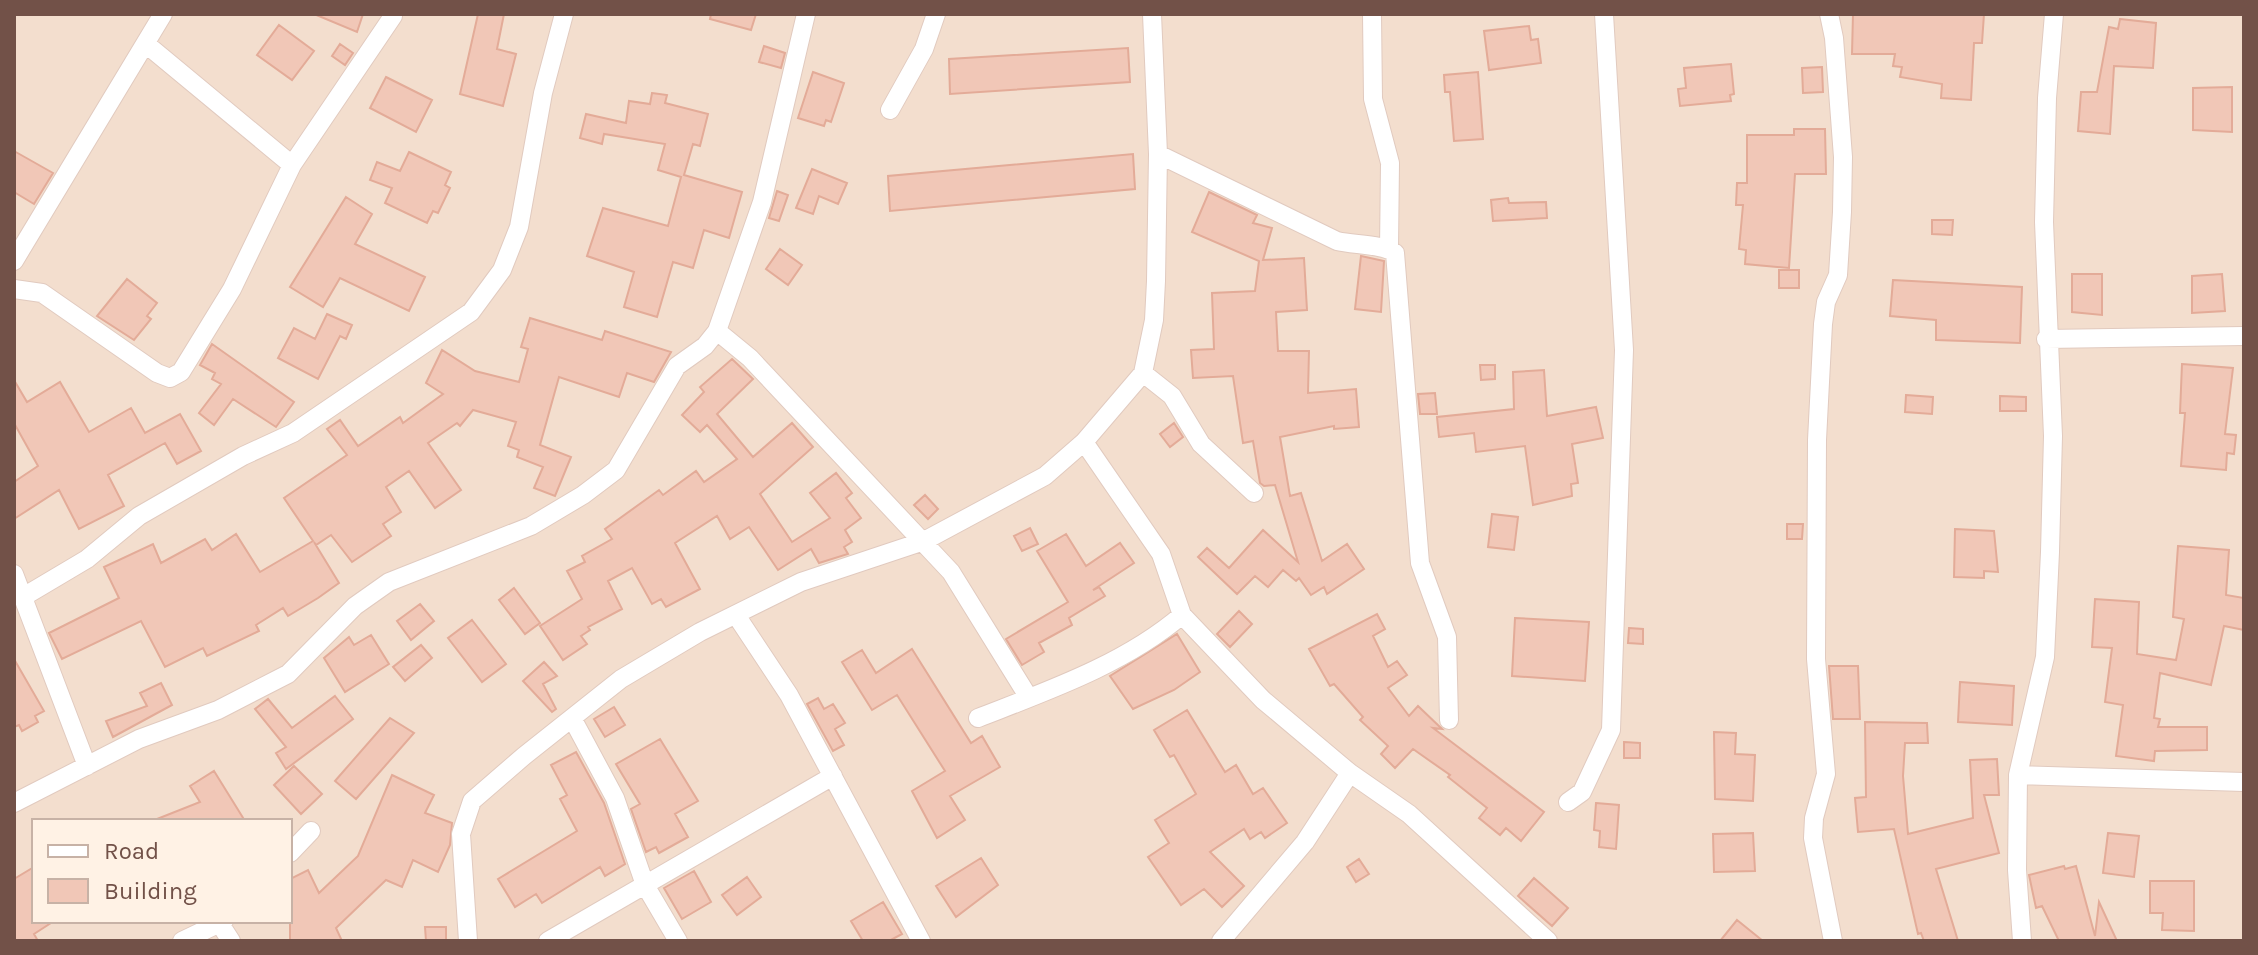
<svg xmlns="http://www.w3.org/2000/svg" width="2258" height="955" viewBox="0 0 2258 955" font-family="Karla,sans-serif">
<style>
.residential{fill:#f3dece;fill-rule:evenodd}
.building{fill:#f1c7b7;stroke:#e3ab98;stroke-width:2}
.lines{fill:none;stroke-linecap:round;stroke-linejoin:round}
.minor-casing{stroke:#e1cabf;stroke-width:20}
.minor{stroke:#fff;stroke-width:18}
</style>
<rect width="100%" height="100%" fill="#fcede0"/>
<path class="residential" d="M14 14H2244V941H14ZM34 821H290V921H34Z"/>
<path class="building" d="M314 14H363L357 32Z
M478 14H504L497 49 516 54 503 106 460 94Z
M711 14H756L751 30 710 19Z
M1853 14H1984L1982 43H1974L1971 100 1941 98 1942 84 1900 77 1902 67 1893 66 1895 54H1852Z
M2120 19 2156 23 2153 68 2114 66 2110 134 2078 131 2081 92H2097L2109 27 2118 29Z
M279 25 314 51 292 80 257 55Z
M1529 26 1531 40 1538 39 1541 63 1489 70 1484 31Z
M340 44 353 53 345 65 332 56Z
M764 46 785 53 781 68 759 62Z
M1128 48 1130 82 950 94 949 59Z
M1731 64 1734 94 1730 95 1731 101 1680 106 1678 89 1686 88 1684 68Z
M1822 67 1823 92 1803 93 1802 68Z
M813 72 844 83 831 122 826 120 824 126 798 118Z
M1478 72 1483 139 1454 141 1450 92H1445L1444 75Z
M386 77 432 100 416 132 370 108Z
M2232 87V132L2193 130V88Z
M652 93 667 95 665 103 708 114 700 146 693 144 684 175 742 192 729 238 704 230 693 268 673 262 657 317 624 307 634 272 587 256 603 208 668 226 681 177 658 170 665 144 604 134 602 144 580 138 586 114 626 123 629 101 650 104Z
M1794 129H1825L1826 174H1795L1789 268 1745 264 1746 250 1739 249 1743 205H1736L1737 183H1747V135H1794Z
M14 151 53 173 34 204 14 192Z
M409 152 451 172 445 185 450 188 438 213 433 211 427 223 385 203 392 188 370 180 377 162 400 171Z
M1133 154 1135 189 890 211 888 176Z
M812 169 847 183 838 204 819 196 813 214 796 208Z
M777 191 788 195 779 221 769 218Z
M1209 192 1257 215 1253 223 1272 228 1263 260 1304 258 1307 310 1276 312 1278 351H1309L1308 393 1356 389 1359 427 1334 429V426L1280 437 1290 496 1301 493 1322 561 1347 544 1364 569 1327 594 1324 587 1311 595 1299 578 1296 581 1283 570 1268 587 1255 576 1237 594 1198 557 1207 548 1229 568 1263 530 1298 562 1275 485 1264 486 1260 483 1253 441 1243 443 1233 376 1193 378 1191 350 1214 349 1212 293 1255 291 1259 261 1192 232Z
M346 197 372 214 355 244 425 277 409 311 340 278 323 307 290 287Z
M1508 198 1509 203 1546 202 1547 218 1493 221 1491 200Z
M1932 220H1953L1952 235 1932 234Z
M780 249 802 265 788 285 766 269Z
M1361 256 1384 261 1381 312 1355 309Z
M1779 270H1799V288H1779Z
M2072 274H2102V315L2072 312Z
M2222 274 2225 311 2192 313V276Z
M127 279 157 303 147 316 151 319 134 340 97 316Z
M1893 280 2022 287 2020 343 1936 340V320L1890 316Z
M327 314 352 325 346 339 340 336 318 379 278 358 294 328 315 339Z
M530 318 602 340 605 331 671 352 654 382 627 373 619 397 559 377 540 445 571 457 555 496 534 488 543 467 517 457 519 450 508 446 516 422 473 410 460 426 457 423 428 443 461 490 435 508 409 471 386 487 401 512 383 524 391 536 352 562 331 535 316 545 314 542 339 583 318 598 288 616 283 608 256 625 259 631 207 656 203 648 165 667 141 621 62 659 49 633 119 598 104 567 153 544 161 563 205 539 212 550 236 534 260 572 313 541 284 498 347 455 327 429 340 420 358 446 400 417 403 423 443 394 426 383 442 350 475 371 519 382 528 349 521 347Z
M212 344 294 402 276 427 233 399 214 425 199 413 221 384 212 379 215 373 200 365Z
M732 359 753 379 717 414 753 457 792 423 813 447 760 494 792 542 830 518 810 493 836 473 852 493 846 498 861 518 845 530 852 542 844 547 848 554 819 563 811 549 778 570 749 527 730 539 717 516 675 543 700 589 666 607 661 599 652 604 632 568 608 581 622 609 588 627 590 630 581 636 587 644 563 660 540 626 582 599 567 571 585 562 582 556 612 539 605 529 659 490 663 495 696 471 704 482 737 459 707 425 700 432 682 415 704 392 700 387Z
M2182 364 2233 368 2225 434 2236 435 2234 454 2227 453 2226 470 2181 466 2185 413H2180Z
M1480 365H1495V379L1481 380Z
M1544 370 1547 416 1596 407 1603 438 1572 444 1578 483 1571 484 1572 496 1533 505 1525 446 1476 452 1474 433 1439 437 1437 417 1514 409 1513 372Z
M14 380 27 402 60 382 89 432 131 408 145 433 180 414 201 451 177 464 165 443 108 475 124 506 79 529 59 490 14 519V482L38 466 14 423Z
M1435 393 1437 414H1420L1418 394Z
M1906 395 1933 397 1932 414 1905 412Z
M2000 396 2026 397V411H2000Z
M1174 423 1183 437 1170 447 1160 434Z
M925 495 938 509 928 519 914 505Z
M1492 514 1518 517 1514 550 1488 547Z
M1787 524H1803L1802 539H1787Z
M1030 528 1038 544 1022 551 1014 536Z
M1955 529 1994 531 1998 572 1984 571V578L1954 577Z
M1066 534 1086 566 1120 543 1134 563 1093 590 1099 587 1105 596 1069 618 1072 625 1039 643 1044 652 1022 665 1006 639 1068 602 1037 551Z
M2178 546 2229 550 2226 595 2244 598V630L2224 626 2211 685 2160 673 2154 718 2160 719 2158 727H2207V750L2155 751 2154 761 2116 756 2123 705 2105 702 2112 648 2092 647 2095 599 2139 602 2137 654 2176 660 2184 619 2173 617Z
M514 588 540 623 525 634 499 600Z
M420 604 434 621 411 640 397 621Z
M1239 611 1252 624 1230 647 1217 634Z
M1377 614 1385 629 1373 636 1388 667 1397 661 1407 675 1388 688 1409 716 1418 706 1442 729 1433 728 1544 812 1521 841 1506 828 1500 835 1479 818 1487 808 1448 777 1450 775 1413 749 1395 768 1381 754 1388 746 1360 720 1363 717 1334 684 1330 686 1309 649Z
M1515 618 1589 622 1585 681 1512 676Z
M472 620 506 664 482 682 448 638Z
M1629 628 1643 629V644L1628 643Z
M1177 634 1200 672 1174 690 1133 709 1110 676Z
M371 635 389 664 345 692 324 658 349 637 354 645Z
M421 645 432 658 405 681 393 667Z
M912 649 971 743 982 736 1000 767 950 796 965 820 937 838 912 791 945 771 897 695 872 710 842 662 862 650 876 673Z
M14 659 44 711 35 716 38 722 22 731 19 725 14 727Z
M544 662 557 676 543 684 556 709 552 712 523 681Z
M1829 666H1858L1860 719H1833Z
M1960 682 2014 686 2012 725 1958 722Z
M161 683 172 705 113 737 106 721 147 706 140 693Z
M335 696 353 719 286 769 276 753 286 747 255 709 268 699 292 728Z
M818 698 824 709 833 704 845 723 835 729 844 745 833 751 807 704Z
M614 707 625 725 605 737 594 719Z
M1187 710 1225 772 1236 765 1253 794 1263 788 1287 823 1265 838 1261 832 1250 839 1244 829 1210 852 1244 886 1222 907 1204 889 1181 905 1148 857 1169 843 1155 820 1196 794 1174 755 1170 757 1154 730Z
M390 718 414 733 356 799 335 781Z
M1865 722 1927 723 1928 743H1905L1903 776 1908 834 1973 818 1970 760 1997 759 1999 795H1984L1999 853 1936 869 1958 941H1924L1921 933 1918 934 1894 829 1858 832 1855 798 1866 797Z
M1714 732 1736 733 1735 754 1755 755 1753 801 1715 799Z
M660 739 698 801 675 814 688 837 659 853 656 847 646 852 631 809 640 804 616 764Z
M1624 742 1640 743V758H1624Z
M576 752 604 803 625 864 605 876 600 867 542 903 536 894 515 907 498 879 577 831 560 799 567 795 551 765Z
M294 766 322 794 301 814 274 785Z
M214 771 245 821H152L200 802 190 786Z
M392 775 434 795 425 813 452 823 450 845 438 872 413 860 402 887 386 880 336 928 342 941H290V879L308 870 319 893 358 856Z
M1596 803 1619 805 1616 849 1599 847 1600 831 1594 830Z
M1753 833 1755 871 1714 872 1713 834Z
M2108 833 2139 836 2134 877 2103 873Z
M981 858 998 885 956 917 936 886Z
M1359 859 1369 874 1356 882 1347 867Z
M2064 866 2065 869 2076 866 2095 936 2099 902 2117 941H2059L2042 906 2036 908 2029 875Z
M34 867V921H54L34 934 38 941H14V879Z
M694 871 711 902 682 919 664 888Z
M747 877 761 897 737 915 722 895Z
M1534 878 1568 908 1552 926 1518 896Z
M2150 881H2194V931L2162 930 2163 913H2150Z
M883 902 902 934 889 941H863L851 921Z
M1737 920 1763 941H1720Z
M425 927H446V941H426Z"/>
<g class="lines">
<g class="minor-casing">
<path id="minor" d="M1372 14 1373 99 1390 163 1389 249
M1829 14 1834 38 1843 157 1842 212 1838 275 1826 302 1823 324 1817 440 1816 659 1826 774 1814 818 1813 838 1833 941
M146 44 292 165
M890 110 924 49 936 14
M1158 154 1337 241C1353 245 1383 244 1395 253L1420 563 1447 637 1449 720
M14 261 163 14
M14 289 42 293 157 373 170 378 181 372 232 289 292 165 393 16
M717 331 750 358 951 572 1029 698
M2046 339 2244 336
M1143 373 1172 396 1201 444 1254 493
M14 574 87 766
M23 597 87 559 139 516 243 456 293 433 471 312 502 270 519 227 543 93 564 14
M736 615 789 695 921 941
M1182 615 1263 700 1350 773 1409 814 1548 941
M572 718 615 798 645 885 678 941
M978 718C1047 691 1125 664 1182 615L1161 554 1084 442
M2018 775 2244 782
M1568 802 1582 792 1611 730 1624 350 1604 14
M14 803 139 739 218 710 288 674 355 606 389 582 531 526 583 495 616 470 677 366 705 346 717 331 762 202 806 14
M290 853 311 831
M220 924 231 941
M182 941 224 921
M468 941 461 834 472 801 524 756 621 679 700 632 801 582 924 541 1045 476 1084 442 1143 373 1154 320 1156 281 1158 154 1152 14
M548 941 833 776
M1221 941 1305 842 1350 773
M2022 941 2017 870 2018 775 2045 657 2050 552 2053 436 2044 222 2047 98 2054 14"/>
</g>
<use href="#minor" class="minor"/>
</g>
<rect width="2258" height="955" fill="none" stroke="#725148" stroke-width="32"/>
<rect x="32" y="819" width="260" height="104" fill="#fff2e5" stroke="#c7b2a6" stroke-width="2"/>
<rect x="48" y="845" width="40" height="12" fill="#ffffff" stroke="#c7b2a6" stroke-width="2"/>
<text x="104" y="859" font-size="24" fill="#725148">Road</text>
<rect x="48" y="879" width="40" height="24" fill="#f1c7b7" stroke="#c7b2a6" stroke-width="2"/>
<text x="104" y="899" font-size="24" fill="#725148">Building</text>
</svg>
